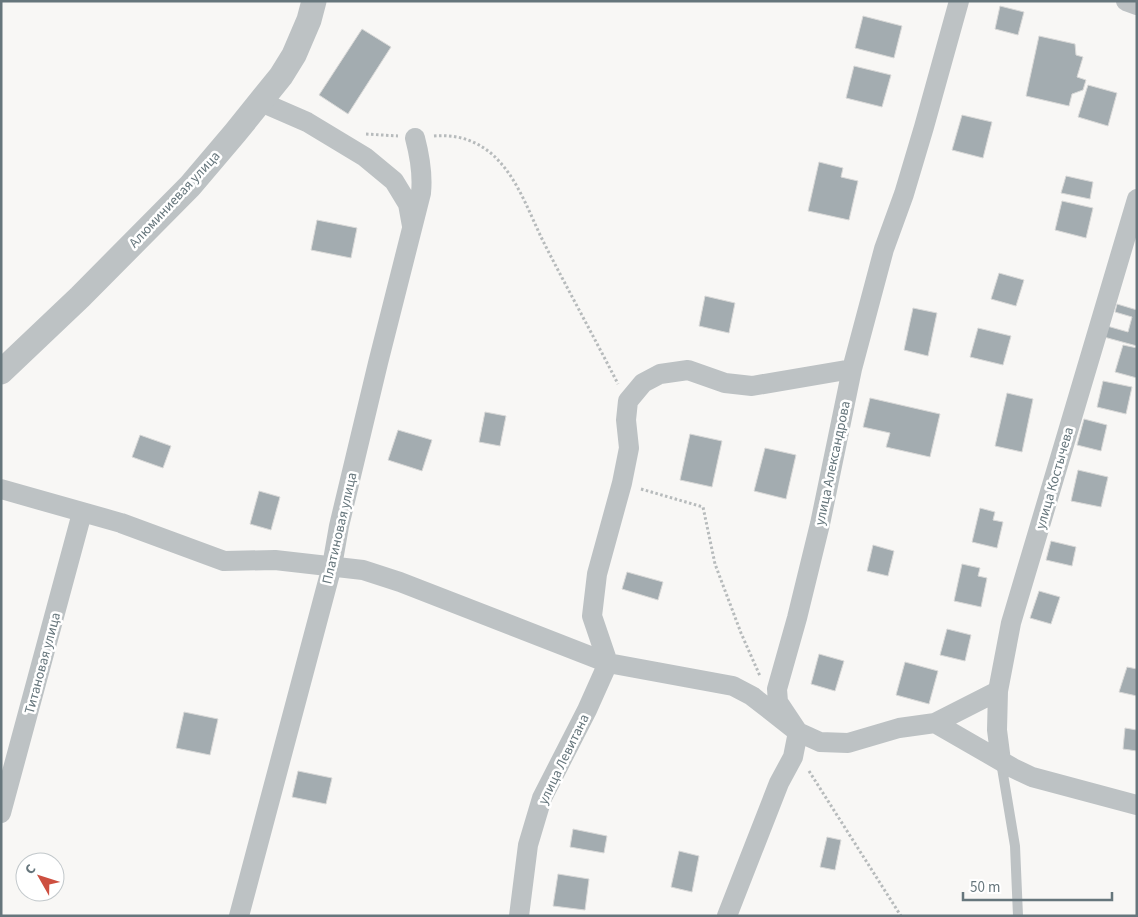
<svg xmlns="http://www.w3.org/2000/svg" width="1138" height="917" viewBox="0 0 1138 917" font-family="'Source Sans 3',sans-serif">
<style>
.building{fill:#a3acb0;stroke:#d9d9d8}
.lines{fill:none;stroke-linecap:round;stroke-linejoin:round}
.path{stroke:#b7bbbc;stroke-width:3;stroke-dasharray:2.5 2.5;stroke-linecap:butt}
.service{stroke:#bdc2c4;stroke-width:10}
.minor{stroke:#bdc2c4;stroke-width:20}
.tertiary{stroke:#bdc2c4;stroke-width:25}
.labels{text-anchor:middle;stroke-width:5;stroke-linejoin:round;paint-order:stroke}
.street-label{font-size:14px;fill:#66767c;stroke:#fff}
</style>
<rect width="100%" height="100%" fill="#f8f7f5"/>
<path class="building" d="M1000 6 1024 12 1018 35 995 29Z
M863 16 902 26 894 58 855 48Z
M362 29 391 47 348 114 319 95Z
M1039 36 1075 44 1076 55 1083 57 1077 77 1086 80 1083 90 1072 94 1069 106 1026 96Z
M854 66 891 75 882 107 846 98Z
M1088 85 1117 93 1108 126 1078 117Z
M962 115 992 122 983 158 952 150Z
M819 162 843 168 841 177 858 181 849 220 808 211Z
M1066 176 1093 182 1090 199 1061 193Z
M1062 201 1093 208 1086 238 1055 230Z
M317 220 357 228 351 258 311 250Z
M999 273 1024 280 1016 306 991 299Z
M705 296 735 303 729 333 699 326Z
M1117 304 1137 310V346L1104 337 1107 326 1128 332 1132 317 1115 312Z
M913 308 937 313 928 356 904 350Z
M978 328 1011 336 1003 365 970 357Z
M1123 345 1137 348V378L1115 372Z
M1103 381 1132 387 1126 414 1097 407Z
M1007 393 1033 399 1022 452 995 446Z
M870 398 940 414 930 457 886 447 890 433 863 427Z
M485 412 506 416 500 446 479 442Z
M1084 419 1107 425 1101 451 1077 445Z
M398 430 432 440 422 471 388 460Z
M690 434 722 441 712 487 680 480Z
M140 435 171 446 163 468 132 457Z
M765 448 796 455 786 499 754 491Z
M1078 470 1108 477 1101 507 1071 501Z
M259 491 280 497 271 530 250 524Z
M980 508 995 512 993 520 1003 522 997 548 972 542Z
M1051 541 1076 547 1072 566 1046 560Z
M873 545 894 551 888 576 867 571Z
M962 564 980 568 978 576 987 578 981 607 954 601Z
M627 572 663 582 658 600 622 589Z
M1039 591 1060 597 1051 624 1030 618Z
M947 629 971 635 965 661 940 655Z
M819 654 844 661 835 691 811 684Z
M905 662 938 671 929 704 896 695Z
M1127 667 1137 669V696L1119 692Z
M184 712 218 719 210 755 176 748Z
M1125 728 1137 730V751L1123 749Z
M298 771 332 778 326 804 292 797Z
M573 829 607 836 604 853 570 847Z
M827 837 841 840 835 870 820 867Z
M679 851 699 856 692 892 671 887Z
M558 874 589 879 585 910 553 906Z"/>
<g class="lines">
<path class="path" d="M366 134 398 136
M434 136C456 134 476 140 493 155 518 178 529 213 544 243 568 290 594 337 618 384
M641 489 703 507 715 564 741 633 760 676
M809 771 901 916"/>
<path class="service" d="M1001 762 1015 846 1018 916"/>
<path class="minor" d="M1126 1 1137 5
M261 102 307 122 365 157 394 181 408 204 412 226
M1 489 121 523 224 561 275 560 363 570 400 582 608 663 733 686 752 696 798 732 820 742 848 743 899 728 935 723 1013 768 1032 777 1137 805
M935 723 998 691
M1001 761 997 730 998 691 1011 623 1137 199
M1 813 82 513
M239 916 332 566 339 526 378 363 421 193C423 174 420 157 415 138
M519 916 528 845 542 798 587 710 608 663 592 616 597 574 622 483 629 448 626 420 628 401 643 383 660 374 688 370 725 383 752 386 852 369
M727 916 779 783 793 757 798 732 778 702 777 689 797 618 820 524 852 369 884 249 904 194 924 127 959 1"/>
<path class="tertiary" d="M1 372 80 297 190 186 235 133 281 76 294 55 309 20 314 1"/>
</g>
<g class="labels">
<g class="street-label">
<text transform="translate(174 199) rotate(-47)" y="5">Алюминиевая улица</text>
<text transform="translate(832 463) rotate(-78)" y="5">улица Александрова</text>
<text transform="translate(1054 478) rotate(-74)" y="5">улица Костычева</text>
<text transform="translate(339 528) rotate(-77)" y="5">Платиновая улица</text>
<text transform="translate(42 663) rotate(-75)" y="5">Титановая улица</text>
<text transform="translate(563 759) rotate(-64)" y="5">улица Левитана</text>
</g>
</g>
<rect width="1138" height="917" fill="none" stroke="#66767c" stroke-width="5"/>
<g transform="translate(40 877) rotate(309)"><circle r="24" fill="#ffffff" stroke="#c2c8cb"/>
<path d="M0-4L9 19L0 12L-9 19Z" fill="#cd4f40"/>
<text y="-8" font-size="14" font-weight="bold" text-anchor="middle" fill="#66767c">С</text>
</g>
<path d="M963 892v8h149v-8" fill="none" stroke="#66767c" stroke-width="2.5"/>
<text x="970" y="892" font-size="15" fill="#66767c" stroke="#ffffff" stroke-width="4" paint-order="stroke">50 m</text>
</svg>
